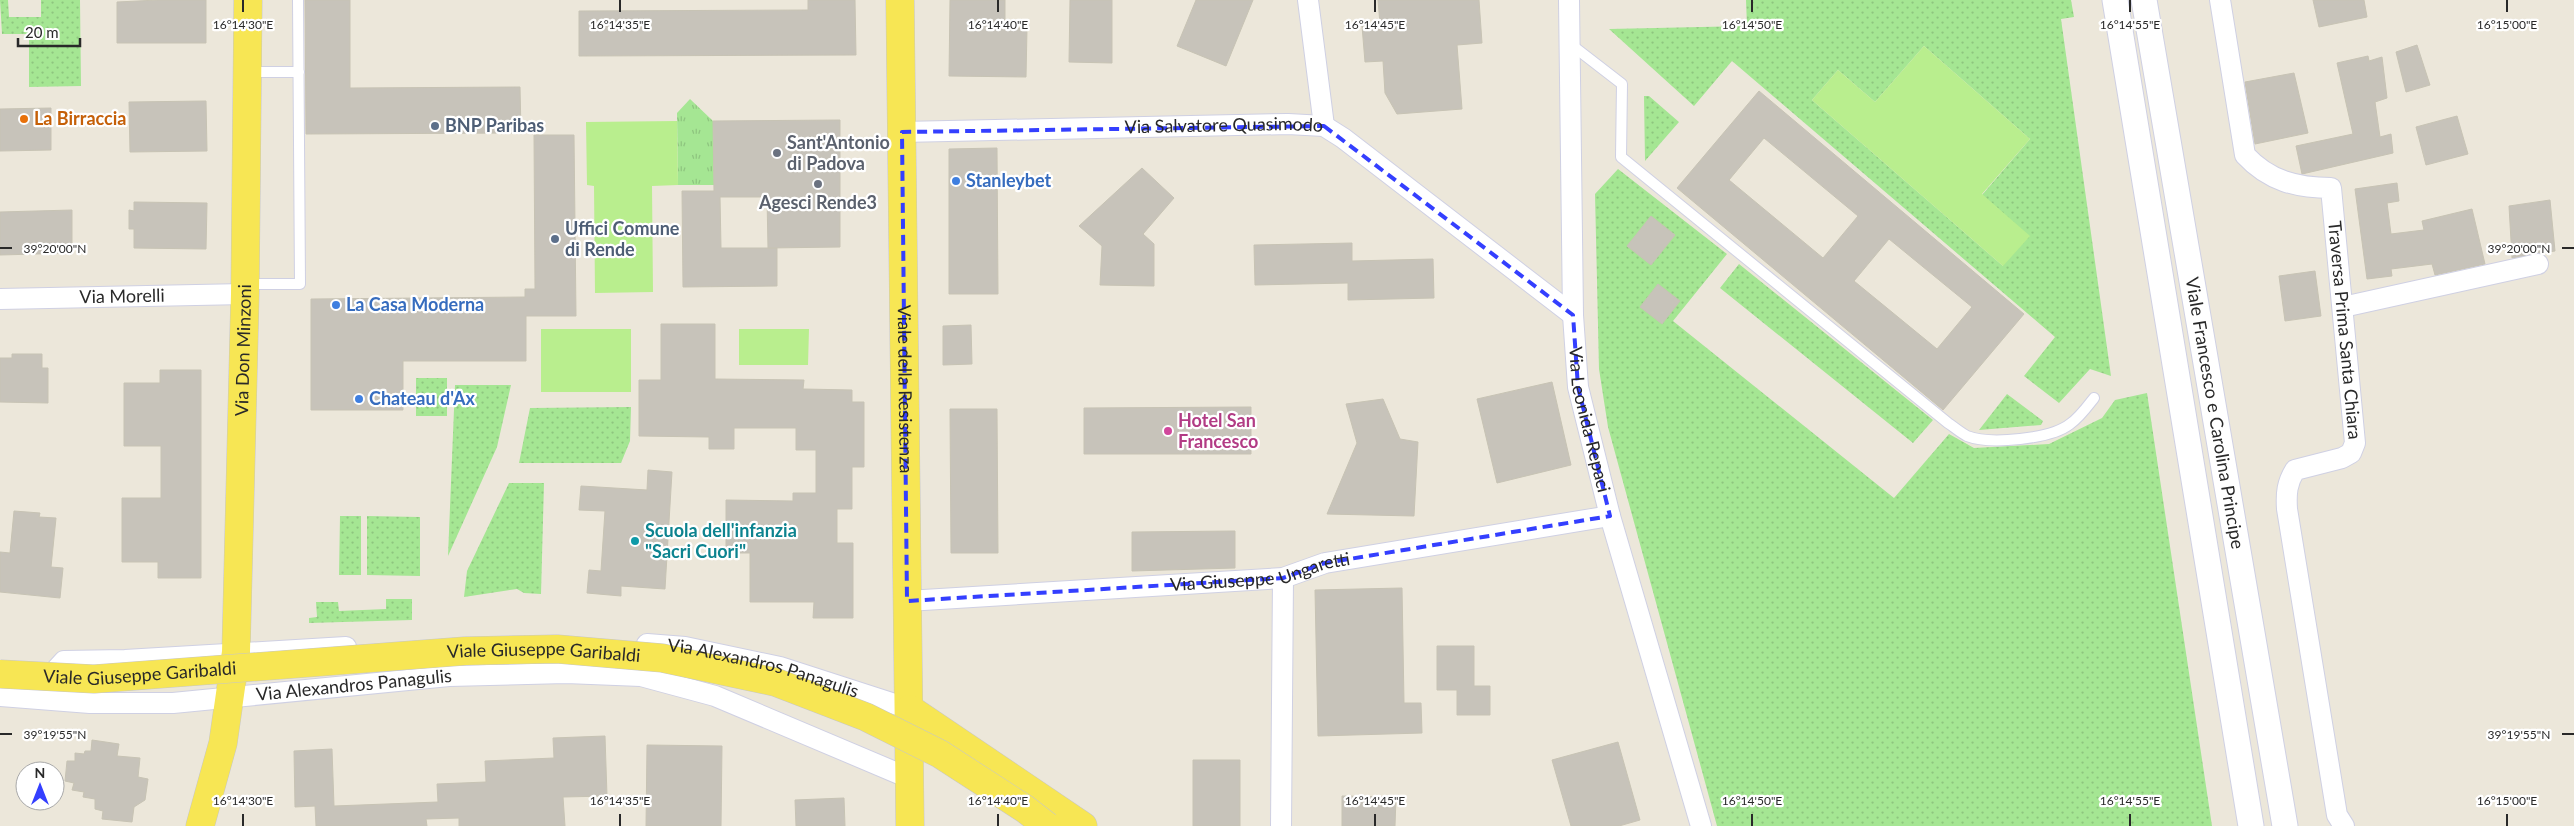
<svg xmlns="http://www.w3.org/2000/svg" width="2574" height="826" viewBox="0 0 2574 826" font-family="Lato,sans-serif">
<style>
.grass{fill:url(#grass-dots);fill-rule:evenodd}
.park{fill:url(#park-tufts)}
.pitch{fill:#b9ee8e}
.building{fill:#c7c3ba;stroke:#c7c3b4;fill-rule:evenodd}
.lines{fill:none;stroke-linecap:round;stroke-linejoin:round}
.service-casing{stroke:#cfd0e3;stroke-width:12}
.minor-casing{stroke:#cfd0e3;stroke-width:22}
.tertiary-casing{stroke:#cfd0e3;stroke-width:27}
.primary-casing{stroke:#c7c7c7;stroke-width:29}
.service{stroke:#fff;stroke-width:10}
.minor{stroke:#fff;stroke-width:20}
.tertiary{stroke:#fff;stroke-width:25}
.primary{stroke:#f7e654;stroke-width:28}
.primary-bridge-casing{stroke:#c7c7c7;stroke-width:29;stroke-linecap:butt}
.primary-bridge{stroke:#f7e654;stroke-width:28}
.marked{fill:none;stroke:#343fff;stroke-width:4;stroke-dasharray:10 6;stroke-linejoin:round}
.ticks{fill:none;stroke:#292929;stroke-width:2}
.food-dot{fill:#e8710a;stroke:#fff;stroke-width:2}
.service-dot{fill:#5c6f8a;stroke:#fff;stroke-width:2}
.worship-dot{fill:#6b7280;stroke:#fff;stroke-width:2}
.shop-dot{fill:#3f7fe0;stroke:#fff;stroke-width:2}
.hotel-dot{fill:#d1479c;stroke:#fff;stroke-width:2}
.culture-dot{fill:#0f9aa8;stroke:#fff;stroke-width:2}
.labels{text-anchor:middle;stroke-width:4.5;stroke-linejoin:round;paint-order:stroke}
.food-label{font-size:18px;font-weight:bold;fill:#c56008;stroke:#fff;text-anchor:start}
.service-label{font-size:18px;font-weight:bold;fill:#4e5e75;stroke:#fff;text-anchor:start}
.street-label{font-size:18px;fill:#292929;stroke:#fff}
.worship-label{font-size:18px;font-weight:bold;fill:#5b616d;stroke:#fff;text-anchor:start}
.shop-label{font-size:18px;font-weight:bold;fill:#366cbe;stroke:#fff;text-anchor:start}
.hotel-label{font-size:18px;font-weight:bold;fill:#b23c85;stroke:#fff;text-anchor:start}
.culture-label{font-size:18px;font-weight:bold;fill:#0d838f;stroke:#fff;text-anchor:start}
.ticks-label{font-size:12px;text-anchor:middle;fill:#292929;stroke:#fff;stroke-width:4.5;stroke-linejoin:round;paint-order:stroke}
</style>
<defs>
<pattern id="grass-dots" width="8" height="8" patternUnits="userSpaceOnUse" patternTransform="scale(1.25)"><rect width="8" height="8" fill="#a5e693"/><path d="M2 2h.1M6 6h.1" fill="none" stroke="#8ec57f" stroke-width="1.8" stroke-linecap="round"/></pattern>
<pattern id="park-tufts" width="24" height="20" patternUnits="userSpaceOnUse" patternTransform="scale(1.25)"><rect width="24" height="20" fill="#a5e693"/><path d="M3 7l-1-3M5 7V3M7 7l1-3M15 17l-1-3M17 17v-4M19 17l1-3" fill="none" stroke="#8ec57f"/></pattern>
</defs>
<rect width="100%" height="100%" fill="#ece7da"/>
<path class="grass" d="M0 0H8L9 17H41V0H80L81 86 29 87V34H2Z
M1746 0H2071L2074 17 2061 19 2111 376 2090 369 2059 403 2024 376 2055 337 1732 61 1694 106 1609 29 1747 26ZM1924 46 2030 139 1982 195 2003 266 1812 100 1838 70 1875 102Z
M1644 96H1649L1679 122 1645 161Z
M1618 169 1727 254 1673 321 1894 498 1949 434 1974 448 2049 444 2102 418 2115 400 2147 393 2212 826H1717L1608 427 1599 369 1595 194Z
M1739 264 1933 420 1913 443 1720 288Z
M416 378H447V416H416Z
M455 385H511L497 447 448 556Z
M2007 394 2043 421 2041 425 1979 430Z
M631 407 630 441 621 463H519L530 408Z
M509 483H544L541 594 524 593 517 589 464 597 467 571Z
M340 516H361V575H339Z
M367 516 420 517V576L367 575Z
M386 599H412V620L309 623V618L317 617 316 602H338L339 611 386 609Z"/>
<path class="park" d="M690 99 713 121 714 185H678L677 113Z"/>
<path class="pitch" d="M1924 46 2030 139 1982 194 2030 236 2003 266 1812 100 1838 70 1875 102Z
M677 121 678 185 652 186 653 292 595 293 594 186 587 185 586 122Z
M541 329H631V392H541Z
M739 329H809L808 365H739Z"/>
<path class="building" d="M158 0H206V43H117V2Z
M305 0H350V88L520 87 521 133 306 134Z
M808 0H855L856 55 579 56V11L808 10Z
M950 0H1005V28H1027L1026 77 949 76Z
M1070 0H1112V63L1069 62Z
M1196 0H1253L1226 66 1177 46Z
M1378 0H1479L1482 43 1457 45 1462 109 1397 114 1385 93 1383 61 1365 62 1362 26 1380 24Z
M2313 0H2364L2367 17 2319 27Z
M2417 45 2430 85 2406 92 2396 52Z
M2368 56 2369 61 2382 57 2387 98 2375 102 2380 137 2391 134 2393 153 2302 174 2296 146 2353 134 2337 63Z
M2294 73 2308 133 2255 144 2245 82Z
M1759 91 2024 314 1943 410 1677 188ZM1764 138 1858 216 1823 258 1729 180ZM1889 239 1972 307 1937 349 1854 281Z
M206 101 207 151 130 152 129 102Z
M51 108V150L0 151V109Z
M2457 116 2468 154 2426 165 2416 127Z
M840 120V247L768 248 767 197H720L721 248H777V286L683 287 682 191H714L713 121Z
M534 135H574L576 316H526V361H403V410H311V299L525 297V289H535Z
M997 148 998 294H949V149Z
M1142 168 1174 198 1143 234 1154 244V286L1100 285 1102 246 1079 226Z
M2397 183 2399 201 2387 203 2391 234 2424 230 2422 221 2472 209 2485 264 2435 275 2432 264 2391 269 2392 276 2367 279 2355 189Z
M2550 200 2555 251 2512 258 2509 206Z
M134 202 207 203 206 249 134 248V229H129V210L134 211Z
M72 210V253L0 255V212Z
M1651 216 1675 235 1651 265 1627 246Z
M1352 243V261L1433 259 1434 298 1348 300V283L1255 285 1254 245Z
M2315 271 2321 316 2285 321 2279 276Z
M1658 284 1680 301 1662 324 1640 307Z
M661 324H715V379L804 380 803 389 852 390V402H864V467H852V509H837V543H853V618H813L814 602H750V553H726V500L793 501V493H816V450H796V428H734V449H709V437L639 436V380H661Z
M971 325 972 364 943 365V326Z
M12 354H42V368H48V403L0 402V358H12Z
M160 370H201V578H158V562H122V498H161V446H124V383H160Z
M1552 382 1571 465 1497 483 1477 399Z
M1383 399 1400 439 1418 442 1414 516 1327 514 1357 443 1346 404Z
M1251 407V454H1084V408Z
M950 409H997L998 553H951Z
M648 470 672 472 665 589 621 586V596L587 593 589 570 601 571 605 511 579 510 581 486 647 490Z
M14 511 40 513 39 517 56 518 51 567 63 568 60 598 0 592V552L10 553Z
M1235 531V568L1132 571V532Z
M1402 588 1404 703H1421L1422 733 1318 736 1315 590Z
M1437 646H1474V686H1490V715H1457V690H1437Z
M605 736 607 796 563 797 565 826H459V818L426 819 427 826H316L315 806 295 807 294 751 332 749 334 806 438 802 437 784 486 782 485 761 554 758 553 738Z
M92 740 119 744 117 756 140 758 138 777 148 779 145 800 134 807 132 822 102 819 103 811 95 809V799L83 797 84 792 72 790 74 783 65 781 67 761H75V753L84 754 85 751H91Z
M1618 742 1640 820 1619 826H1571L1552 760Z
M647 745 722 746 721 826H646Z
M1193 760H1240V826H1193Z
M1342 796 1396 797 1395 826H1342Z
M844 798 845 826H796L795 800Z"/>
<g class="lines">
<g class="service-casing">
<path id="service" d="M1569 43 1622 84 1621 157 1948 423C1954 427 1961 433 1967 436 1990 445 2051 439 2070 424 2079 418 2087 407 2094 398
M248 72H299
M246 284H300L298 0"/>
</g>
<g class="minor-casing">
<g id="minor">
<path d="M1308 0 1324 126"/>
<path id="s1" d="M1569 0 1573 315 1578 387 1610 516 1701 826"/>
<path id="s2" d="M2220 0 2245 155C2269 181 2297 188 2331 188L2355 443 2351 453 2342 458 2295 470C2287 483 2286 493 2287 509L2337 815 2344 826"/>
<path id="s3" d="M902 132 1288 124 1324 126 1343 138 1573 315"/>
<path id="s4" d="M0 299 245 294"/>
<path d="M2343 307 2538 264"/>
<path id="s5" d="M907 601 1283 578 1325 563 1610 516"/>
<path id="s6" d="M647 644 685 647 780 667 910 709"/>
<path d="M43 684 64 661 125 660 346 647"/>
<path id="s7" d="M0 696 90 703H173L449 676 566 673 641 676 715 696 909 778"/>
<path d="M1281 826 1283 578"/>
</g>
</g>
<g class="tertiary-casing">
<g id="tertiary">
<path d="M2115 0 2251 826"/>
<path id="s8" d="M2144 0 2285 826"/>
</g>
</g>
<g class="primary-casing">
<g id="primary">
<path id="s9" d="M900 0 910 826"/>
<path d="M910 709 1083 826"/>
<path id="s10" d="M200 826 223 743 236 652 245 294 248 0"/>
</g>
</g>
<use href="#service" class="service"/>
<use href="#minor" class="minor"/>
<use href="#tertiary" class="tertiary"/>
<use href="#primary" class="primary"/>
<g class="primary-bridge-casing">
<g id="primary-bridge">
<path id="s11" d="M0 674 94 679 465 651 557 649 662 658 775 682 866 717 940 754 1025 809 1047 826"/>
</g>
</g>
<use href="#primary-bridge" class="primary-bridge"/>
</g>
<path class="marked" d="M1324 126 1573 315 1578 387 1610 516 1325 563 1283 578 907 601 902 132Z"/>
<path class="ticks" d="M243 0V12M620 0V12M998 0V12M1375 0V12M1752 0V12M2130 0V12M2507 0V12M0 248H12M2562 248H2574M0 734H12M2562 734H2574M243 814V826M620 814V826M998 814V826M1375 814V826M1752 814V826M2130 814V826M2507 814V826"/>
<circle class="food-dot" cx="24" cy="119" r="5"/>
<g class="service-dot">
<circle cx="435" cy="126" r="5"/>
<circle cx="555" cy="239" r="5"/>
</g>
<g class="worship-dot">
<circle cx="777" cy="153" r="5"/>
<circle cx="818" cy="184" r="5"/>
</g>
<g class="shop-dot">
<circle cx="956" cy="181" r="5"/>
<circle cx="336" cy="305" r="5"/>
<circle cx="359" cy="399" r="5"/>
</g>
<circle class="hotel-dot" cx="1168" cy="431" r="5"/>
<circle class="culture-dot" cx="635" cy="541" r="5"/>
<g class="labels">
<g class="food-label">
<text x="34" y="125">La Birraccia</text>
</g>
<g class="service-label">
<text x="445" y="132">BNP Paribas</text>
<text x="565" y="235">Uffici Comune<tspan x="565" dy="21">di Rende</tspan></text>
</g>
<g class="street-label">
<text dy="6" stroke="none"><textPath href="#s3" startOffset="322">Via Salvatore Quasimodo</textPath></text>
<text dy="6" stroke="none"><textPath href="#s4" startOffset="122">Via Morelli</textPath></text>
<text dy="6" stroke="none"><textPath href="#s2" startOffset="395">Traversa Prima Santa Chiara</textPath></text>
<text dy="6" stroke="none"><textPath href="#s10" startOffset="480">Via Don Minzoni</textPath></text>
<text dy="6" stroke="none"><textPath href="#s9" startOffset="389">Viale della Resistenza</textPath></text>
<text dy="6" stroke="none"><textPath href="#s8" startOffset="419">Viale Francesco e Carolina Principe</textPath></text>
<text dy="6" stroke="none"><textPath href="#s1" startOffset="421">Via Leonida Repaci</textPath></text>
<text dy="6" stroke="none"><textPath href="#s5" startOffset="355">Via Giuseppe Ungaretti</textPath></text>
<text dy="6" stroke="none"><textPath href="#s11" startOffset="545">Viale Giuseppe Garibaldi</textPath></text>
<text dy="6" stroke="none"><textPath href="#s6" startOffset="119">Via Alexandros Panagulis</textPath></text>
<text dy="6" stroke="none"><textPath href="#s11" startOffset="140">Viale Giuseppe Garibaldi</textPath></text>
<text dy="6" stroke="none"><textPath href="#s7" startOffset="355">Via Alexandros Panagulis</textPath></text>
</g>
<g class="worship-label">
<text x="787" y="149">Sant'Antonio<tspan x="787" dy="21">di Padova</tspan></text>
<text x="818" y="209" text-anchor="middle">Agesci Rende3</text>
</g>
<g class="shop-label">
<text x="966" y="187">Stanleybet</text>
<text x="346" y="311">La Casa Moderna</text>
<text x="369" y="405">Chateau d'Ax</text>
</g>
<g class="hotel-label">
<text x="1178" y="427">Hotel San<tspan x="1178" dy="21">Francesco</tspan></text>
</g>
<g class="culture-label">
<text x="645" y="537">Scuola dell'infanzia<tspan x="645" dy="21">"Sacri Cuori"</tspan></text>
</g>
</g>
<g class="ticks-label">
<text x="243" y="29">16°14'30"E</text>
<text x="620" y="29">16°14'35"E</text>
<text x="998" y="29">16°14'40"E</text>
<text x="1375" y="29">16°14'45"E</text>
<text x="1752" y="29">16°14'50"E</text>
<text x="2130" y="29">16°14'55"E</text>
<text x="2507" y="29">16°15'00"E</text>
<text x="55" y="253">39°20'00"N</text>
<text x="2519" y="253">39°20'00"N</text>
<text x="55" y="739">39°19'55"N</text>
<text x="2519" y="739">39°19'55"N</text>
<text x="243" y="805">16°14'30"E</text>
<text x="620" y="805">16°14'35"E</text>
<text x="998" y="805">16°14'40"E</text>
<text x="1375" y="805">16°14'45"E</text>
<text x="1752" y="805">16°14'50"E</text>
<text x="2130" y="805">16°14'55"E</text>
<text x="2507" y="805">16°15'00"E</text>
</g>
<g transform="translate(40 786)"><circle r="24" fill="#ffffff" stroke="#a9a9a9"/>
<path d="M0-4L9 19L0 12L-9 19Z" fill="#343fff"/>
<text y="-8" font-size="14" font-weight="bold" text-anchor="middle" fill="#292929">N</text>
</g>
<path d="M18 38v8h62v-8" fill="none" stroke="#292929" stroke-width="2.5"/>
<text x="25" y="38" font-size="15" fill="#292929" stroke="#ffffff" stroke-width="4" paint-order="stroke">20 m</text>
</svg>
